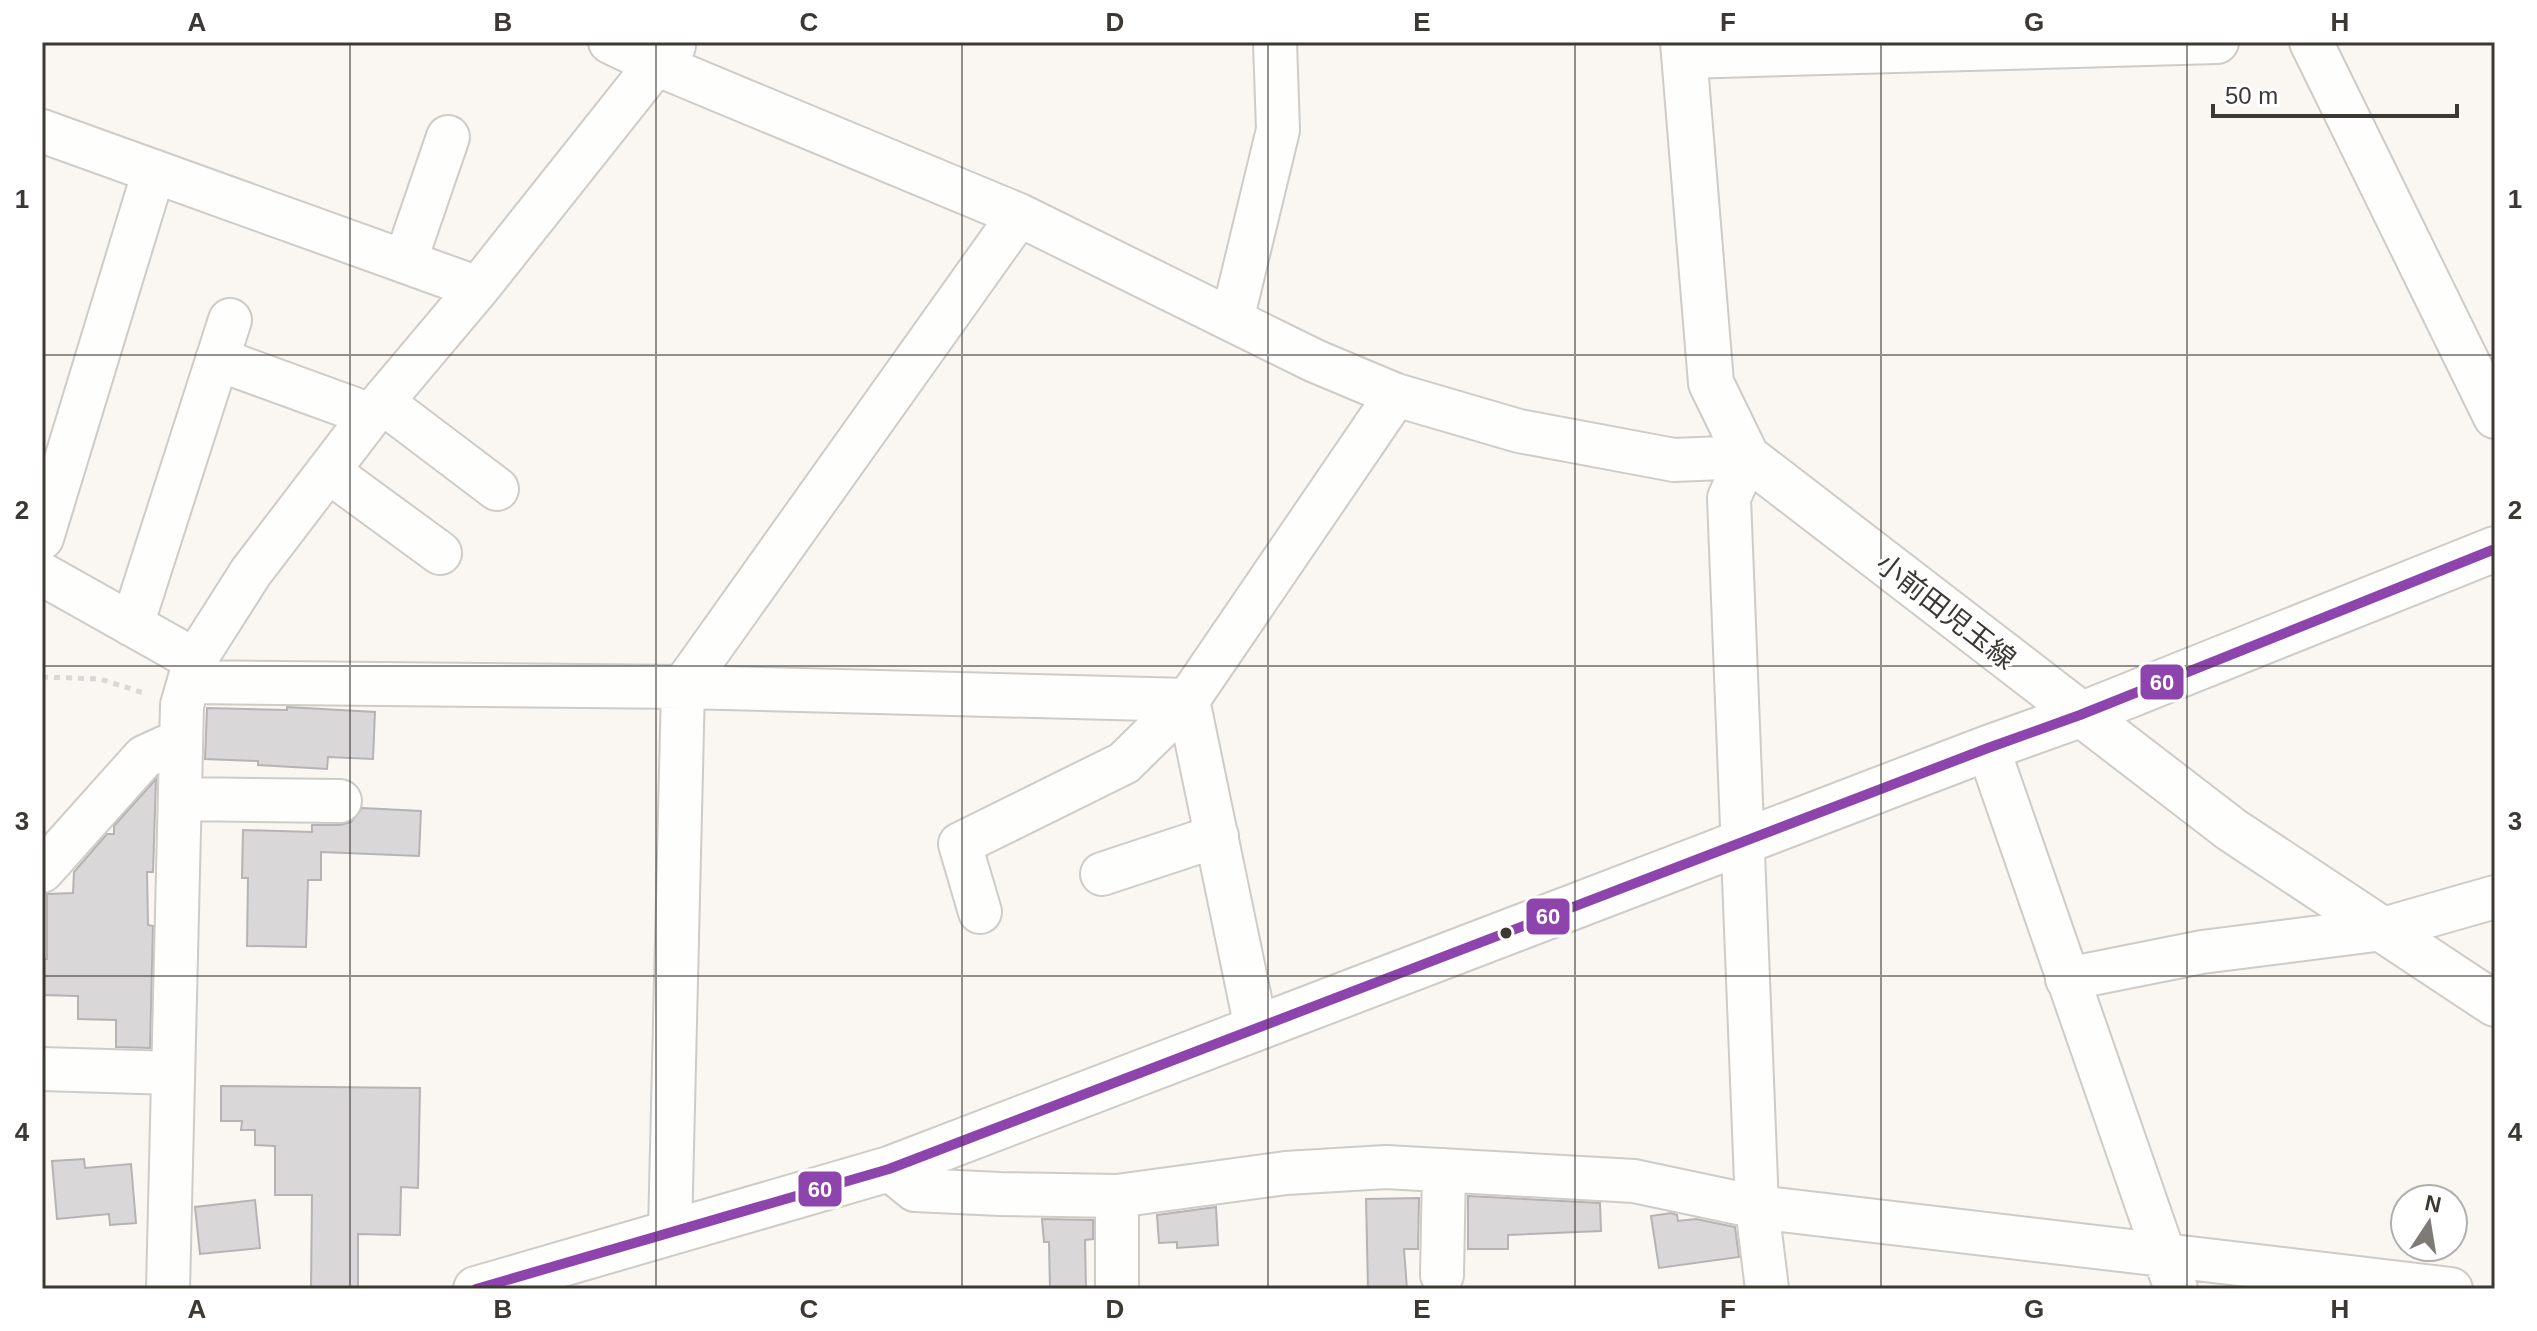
<svg xmlns="http://www.w3.org/2000/svg" width="2537" height="1331" viewBox="0 0 2537 1331" font-family="Helvetica,'Noto Sans JP',sans-serif">
<style>
.building{fill:#d9d7d7;stroke:#b5b3b3;stroke-width:2}
.lines{fill:none;stroke-linecap:round;stroke-linejoin:round}
.minor-casing{stroke:#cfcbc6;stroke-width:46}
.major-casing{stroke:#cfcbc6;stroke-width:48}
.path{stroke:#dad8d7;stroke-width:5;stroke-dasharray:6 6;stroke-linecap:butt}
.minor{stroke:#fefefd;stroke-width:42}
.major{stroke:#fefefd;stroke-width:44}
.bus-1-casing{stroke:#fff;stroke-width:16}
.bus-1{stroke:#8e44ad;stroke-width:10}
.grid{fill:none;stroke:#3c3833;stroke-width:2;stroke-opacity:0.55}
.bus-dot{fill:#3c3833;stroke:#fff;stroke-width:3}
.labels{text-anchor:middle;stroke-width:6;stroke-linejoin:round;paint-order:stroke}
.street-label{font-size:28px;fill:#3c3833;stroke:#fff}
.line-badge{stroke:#fff;stroke-width:3}
.badge-label{font-size:22px;text-anchor:middle;font-weight:bold;fill:#fff}
.neatline{fill:none;stroke:#3c3833;stroke-width:3}
.grid-label{font-size:26px;text-anchor:middle;font-weight:bold;fill:#3c3833}
</style>
<rect width="100%" height="100%" fill="#faf7f2"/>
<path class="building" d="M287 707 375 712 373 759 328 757 327 769 258 765V761L205 759 207 708 287 710Z
M156 779 153 872H147L148 925 153 926 150 1048 116 1047V1020L78 1019V996L42 995V959H47V894L73 893 74 872 107 834H114V826Z
M362 808 421 811 419 856 321 852V880H308L306 947 247 946 248 878H242L243 830 312 832V825H340L351 822Z
M221 1086 420 1088 418 1188 401 1187 400 1235 358 1234V1289H311L312 1195H275V1146L255 1145V1130H241L242 1121H221Z
M84 1159 85 1168 131 1164 136 1223 110 1225 109 1214 57 1219 52 1161Z
M1468 1196 1600 1203 1601 1231 1508 1235V1249H1468Z
M1419 1198 1418 1249H1404L1407 1289H1368L1366 1199Z
M255 1200 260 1248 200 1254 195 1207Z
M1216 1207 1218 1245 1177 1248V1242L1159 1243 1157 1215Z
M1671 1213 1677 1215 1678 1221 1696 1219 1735 1227 1739 1257 1659 1268 1651 1216Z
M1042 1219 1093 1220V1239L1085 1240 1086 1289H1050L1049 1242H1044Z"/>
<g class="lines">
<g class="minor-casing">
<path id="minor" d="M610 42 656 64 1019 215 1315 361 1396 395 1519 431 1674 460 1747 457 1729 498 1757 1207 1767 1289
M2311 42 2495 417
M1684 57 2217 42
M42 131 478 288
M405 262 448 137
M1232 320 1278 130 1275 42
M217 359 371 415
M382 402 497 489
M328 471 440 553
M42 538 154 171
M42 574 195 660
M132 625 230 320
M189 682 683 687 1188 700
M1188 700 1256 1028
M1988 748 2176 1289
M180 799 340 801
M42 871 144 757 181 740
M1102 874 1217 836
M980 912 960 844 1124 763 1188 700 1396 395
M2067 979 2202 952 2383 929 2495 897
M42 1069 173 1073
M889 1169 915 1190 1000 1194 1117 1196 1286 1173 1386 1167 1634 1181 1757 1207 2451 1289
M1117 1196V1289
M670 1232 683 687 1019 215
M1442 1275 1444 1170
M168 1289 182 705 195 660 251 572 371 415 478 288 656 64 674 46"/>
</g>
<g class="major-casing">
<path id="major" d="M1683 42 1711 383 1747 457 2232 830 2495 1004
M476 1289 889 1169 1988 748 2080 715 2495 549"/>
</g>
<path class="path" d="M42 677 100 679 147 694"/>
<use href="#minor" class="minor"/>
<use href="#major" class="major"/>
<g class="bus-1-casing">
<path id="bus-1" d="M476 1289 889 1169 1988 748 2080 715 2495 549"/>
</g>
<use href="#bus-1" class="bus-1"/>
</g>
<path class="grid" d="M350 42V1289M656 42V1289M962 42V1289M1268 42V1289M1575 42V1289M1881 42V1289M2187 42V1289M42 355H2495M42 666H2495M42 976H2495"/>
<circle class="bus-dot" cx="1506" cy="933" r="7"/>
<g class="labels">
<g class="street-label">
<text transform="translate(1946 611) rotate(38)" y="10">小前田児玉線</text>
</g>
</g>
<g class="line-badge">
<rect x="2139" y="663" width="46" height="38" rx="8" fill="#8e44ad"/>
<rect x="1525" y="897" width="46" height="39" rx="8" fill="#8e44ad"/>
<rect x="797" y="1170" width="46" height="38" rx="8" fill="#8e44ad"/>
</g>
<g class="badge-label">
<text x="2162" y="690">60</text>
<text x="1548" y="924">60</text>
<text x="820" y="1197">60</text>
</g>
<rect width="2537" height="1331" fill="none" stroke="#ffffff" stroke-width="88"/>
<g transform="translate(2429 1223) rotate(12)"><circle r="38" fill="#ffffff" stroke="#b1afad" stroke-width="2"/>
<path d="M0-6L14 30L0 20L-14 30Z" fill="#7e7b76"/>
<text y="-12" font-size="22" font-weight="bold" text-anchor="middle" fill="#3c3833">N</text>
</g>
<path d="M2213 104v12h244v-12" fill="none" stroke="#3c3833" stroke-width="4"/>
<text x="2225" y="104" font-size="24" fill="#3c3833" stroke="#ffffff" stroke-width="6" paint-order="stroke">50 m</text>
<rect x="44" y="44" width="2449" height="1243" class="neatline"/>
<g class="grid-label">
<text x="197" y="31">A</text>
<text x="503" y="31">B</text>
<text x="809" y="31">C</text>
<text x="1115" y="31">D</text>
<text x="1422" y="31">E</text>
<text x="1728" y="31">F</text>
<text x="2034" y="31">G</text>
<text x="2340" y="31">H</text>
<text x="22" y="208">1</text>
<text x="2515" y="208">1</text>
<text x="22" y="519">2</text>
<text x="2515" y="519">2</text>
<text x="22" y="830">3</text>
<text x="2515" y="830">3</text>
<text x="22" y="1141">4</text>
<text x="2515" y="1141">4</text>
<text x="197" y="1318">A</text>
<text x="503" y="1318">B</text>
<text x="809" y="1318">C</text>
<text x="1115" y="1318">D</text>
<text x="1422" y="1318">E</text>
<text x="1728" y="1318">F</text>
<text x="2034" y="1318">G</text>
<text x="2340" y="1318">H</text>
</g>
</svg>
